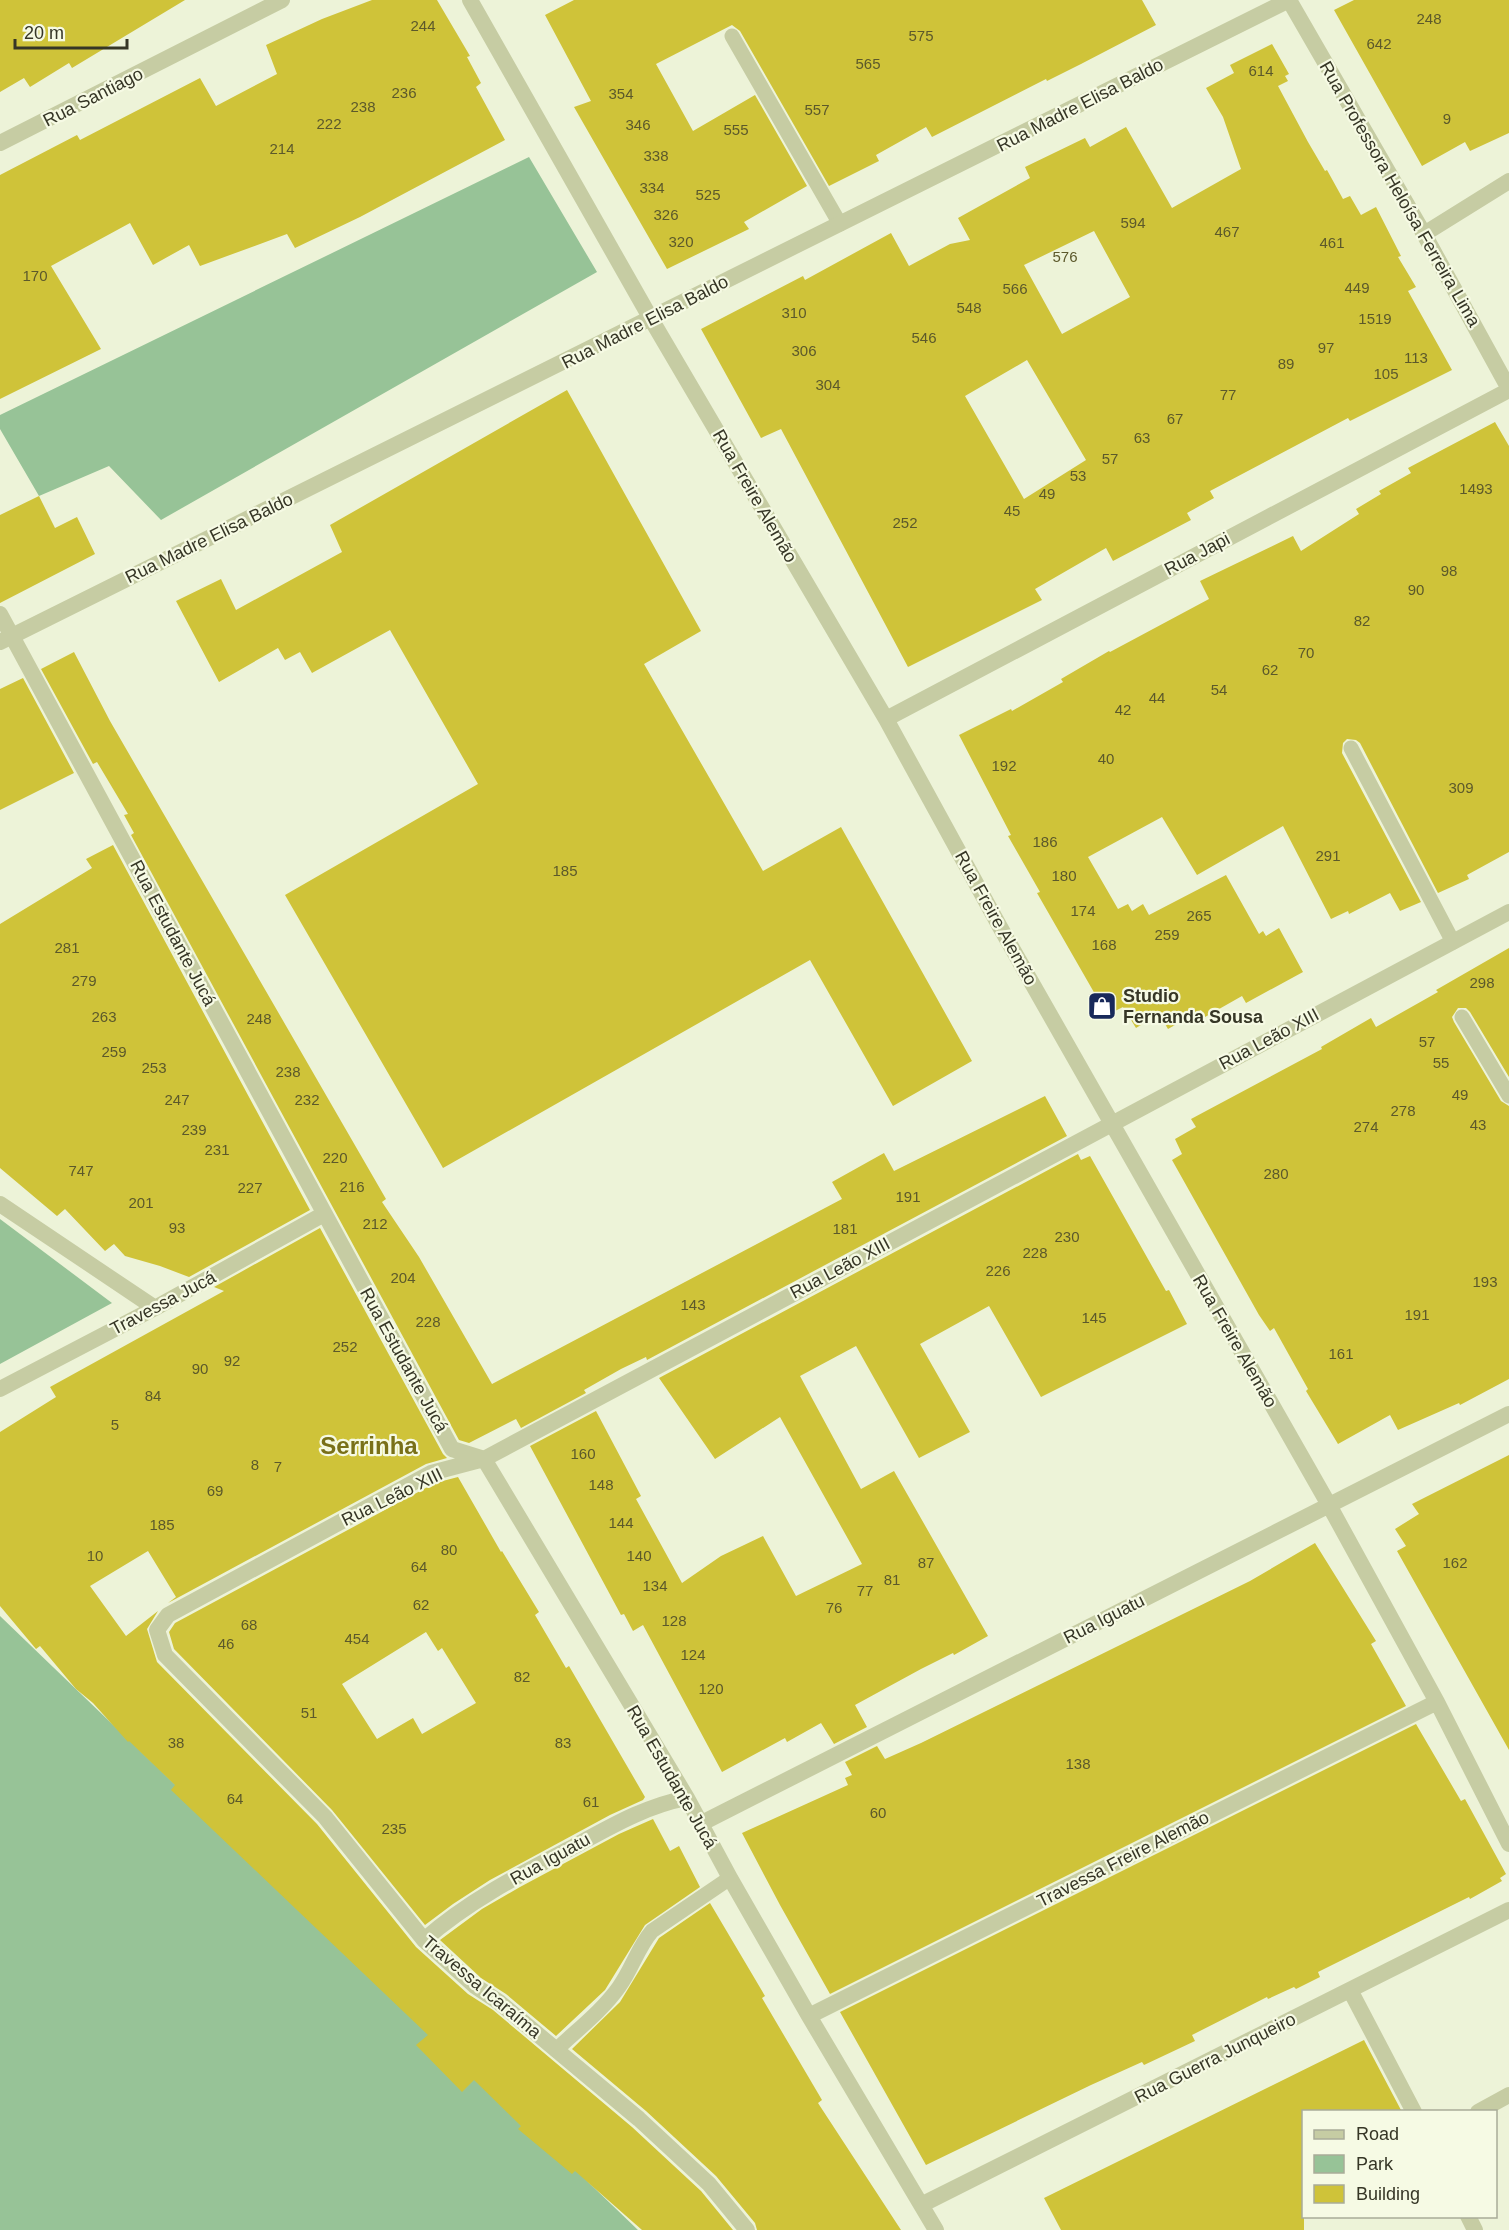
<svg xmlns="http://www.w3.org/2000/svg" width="1509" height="2230" viewBox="0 0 1509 2230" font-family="Helvetica,sans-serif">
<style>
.green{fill:#97c397}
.building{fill:#cfc339;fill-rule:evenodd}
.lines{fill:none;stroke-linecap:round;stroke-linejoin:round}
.service{stroke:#c6cca3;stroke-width:15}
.minor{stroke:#c6cca3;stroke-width:16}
.labels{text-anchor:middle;stroke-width:4.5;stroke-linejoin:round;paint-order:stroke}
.number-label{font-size:15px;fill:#5c592b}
.street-label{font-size:18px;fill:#363626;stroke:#f6fae4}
.poi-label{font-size:18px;font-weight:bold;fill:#363626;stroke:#f6fae4;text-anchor:start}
.district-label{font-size:24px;font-weight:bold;fill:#797018;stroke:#f6fae4}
</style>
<rect width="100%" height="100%" fill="#edf3d8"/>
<path class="green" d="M529 157 597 272 161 520 109 466 39 496 0 429V415Z
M0 1219 112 1303 0 1364Z
M0 1616 638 2230H0Z"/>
<path class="building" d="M0 0H185L72 68 69 63 30 87 24 78 0 92Z
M372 0H437L470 56 467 57 481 83 476 87 505 140 360 217 295 248 287 234 200 266 189 245 153 265 130 223 51 266 101 349 0 399V175L77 135 80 140 200 78 216 106 277 74 266 45 322 19Z
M574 0H1142L1156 25 1081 64 1047 81 1046 79 932 137 926 127 876 155 879 161 829 186 740 31 732 25 656 64 693 131 755 95 807 186 744 222 749 229 667 269 574 107 591 101 545 15Z
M1354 0H1509V133L1470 151 1465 142 1422 166 1334 10Z
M1272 44 1289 74 1285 76 1288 81 1278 86 1308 142 1325 171 1327 170 1343 199 1350 196 1361 215 1376 207 1401 256 1398 257 1416 287 1408 291 1452 370 1350 421 1348 418 1210 491 1214 498 1187 513 1191 520 1113 561 1106 548 1035 589 1042 600 908 667 781 429 761 438 701 329 803 276 805 280 891 233 909 266 950 244 970 240 958 218 1030 178 1025 167 1085 138 1090 147 1126 127 1172 208 1241 169 1223 117 1206 88 1234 73 1230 65ZM1094 231 1130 297 1062 334 1024 265ZM1027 360 1086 460 1024 499 965 396Z
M567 390 701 631 644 664 763 871 841 827 972 1061 893 1106 810 960 443 1168 285 895 478 784 390 630 312 673 300 652 285 660 278 648 219 682 176 601 221 579 236 610 342 552 330 525Z
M1495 422 1509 446V852L1467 875 1469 879 1438 893 1360 743 1356 740 1347 739 1343 743 1342 753 1421 902 1400 911 1390 893 1349 914 1348 911 1331 919 1283 826 1197 875 1162 817 1088 857 1118 909 1128 904 1132 911 1143 904 1149 915 1226 875 1259 934 1263 931 1266 936 1279 928 1303 972 1246 1003 1242 996 1205 1017 1201 1010 1168 1029 1159 1014 1136 1028 1123 1007 1107 1015 1037 893 1040 892 1008 836 1011 835 959 735 1011 709 1012 711 1063 682 1061 679 1109 651 1110 652 1209 599 1200 581 1293 536 1301 551 1359 514 1356 509 1381 494 1379 491 1411 473 1408 468Z
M39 496 55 528 77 517 95 554 0 603V515Z
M74 652 110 721 386 1199 382 1202 419 1257 492 1384 842 1199 832 1182 884 1153 894 1171 1045 1096 1067 1136 647 1360 646 1357 621 1369 584 1390 586 1393 521 1428 516 1419 469 1443 459 1440 131 835 134 833 124 815 128 814 97 762 93 764 41 669Z
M23 678 74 773 0 810V689Z
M113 845 310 1210 189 1277 160 1266 125 1256 114 1244 105 1251 65 1209 57 1216 0 1168V924L92 868 86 859Z
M1509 948V1077L1470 1012 1466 1008H1458L1452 1017 1454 1022 1501 1101 1509 1106V1379L1460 1405 1459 1403 1398 1430 1390 1415 1338 1444 1306 1391 1308 1389 1274 1328 1270 1331 1259 1315 1172 1160 1182 1154 1175 1139 1196 1127 1191 1119 1322 1049 1321 1047 1371 1018 1376 1027 1438 992 1436 990Z
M1078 1154 1081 1160 1090 1156 1166 1291 1169 1290 1187 1324 1041 1397 989 1306 920 1344 970 1432 919 1458 856 1346 800 1376 861 1489 894 1471 988 1636 954 1655 953 1653 921 1669 855 1705 867 1727 834 1744 821 1723 787 1742 785 1738 722 1772 643 1625 633 1631 624 1614 621 1615 530 1446 596 1411 641 1496 636 1499 682 1583 721 1556 763 1536 796 1596 862 1564 780 1417 715 1459 659 1378Z
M320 1228 443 1454 447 1458 426 1464 168 1603 176 1597 148 1551 90 1586 126 1636 158 1611 147 1629 157 1662 317 1824 416 1947 468 1994 493 2010 632 2127 701 2191 733 2230H642L575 2171 572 2174 518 2129 521 2126 474 2080 462 2092 416 2045 428 2035 171 1790 175 1785 129 1741 128 1742 93 1703 76 1689 40 1646 36 1649 0 1606V1432L56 1397 50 1387 224 1291 214 1287Z
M1509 1455V1750L1397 1551 1406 1546 1395 1529 1419 1514 1412 1504Z
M458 1477 501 1552 502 1551 539 1612 535 1615 566 1668 569 1666 645 1797 643 1800 610 1815 490 1880 453 1904 425 1925 332 1810 174 1649 169 1632 175 1623 435 1483ZM426 1632 438 1651 442 1648 476 1703 422 1734 413 1718 377 1739 342 1684Z
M1315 1543 1376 1641 1371 1644 1406 1706 830 1994 780 1905 742 1833 848 1785 845 1778 852 1775 845 1762 877 1746 885 1759 921 1743 1250 1581Z
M1416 1724 1461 1801 1465 1799 1506 1874 1500 1878 1502 1881 1470 1899 1469 1897 1318 1972 1320 1977 1296 1989 1294 1987 1268 1999 1267 1997 1192 2035 1195 2041 1144 2065 1142 2062 1091 2085 926 2165 840 2012Z
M653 1819 670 1851 679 1846 700 1887 645 1925 605 1990 556 2036 506 1994 481 1978 440 1940 482 1909 520 1887 619 1834Z
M710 1903 765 1996 762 1998 822 2100 818 2103 901 2230H757L755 2223 716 2176 646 2111 572 2049 620 2002 659 1938Z
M1364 2040 1402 2112H1304V2230H1061L1044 2198Z"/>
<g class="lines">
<path class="service" d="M732 36 840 224
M1351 748 1453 942
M1462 1017 1509 1096
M556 2050C577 2030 602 2011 619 1987 632 1969 638 1947 652 1931L730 1878"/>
<path class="minor" d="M470 0 651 319 886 719 1000 927 1329 1505 1437 1702 1509 1844
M0 143 282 0
M1424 234 1509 181
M0 614 452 1449 484 1459 687 1798 730 1878 809 2016 936 2230
M0 642 1289 0 1424 234 1509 389
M886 719 1509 390
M0 1204 155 1308
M0 1389 155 1308 324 1214
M700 1824 1509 1414
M424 1940C468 1901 521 1874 573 1847 610 1827 645 1806 687 1798
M1350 1990 1414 2112
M809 2016 1437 1702
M1478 2112 1509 2095
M921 2205 1509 1910
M1468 2216 1475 2230
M747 2230 709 2184 639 2119 499 2002 475 1986 424 1940 325 1817 165 1655 157 1630 168 1615 431 1473 484 1459 1509 912"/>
</g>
<defs>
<g id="shop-square" transform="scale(1.5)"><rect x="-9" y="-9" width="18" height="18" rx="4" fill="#18295a" stroke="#f6fae4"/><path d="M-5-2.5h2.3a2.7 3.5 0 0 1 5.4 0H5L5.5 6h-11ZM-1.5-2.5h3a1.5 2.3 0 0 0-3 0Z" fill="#fff"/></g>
</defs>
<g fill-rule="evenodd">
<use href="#shop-square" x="1102" y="1006"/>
</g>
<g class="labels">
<g class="number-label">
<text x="1429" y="24">248</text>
<text x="423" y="31">244</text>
<text x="921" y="41">575</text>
<text x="1379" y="49">642</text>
<text x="868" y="69">565</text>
<text x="1261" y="76">614</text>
<text x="404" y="98">236</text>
<text x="621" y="99">354</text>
<text x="363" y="112">238</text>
<text x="817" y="115">557</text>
<text x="1447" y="124">9</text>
<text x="329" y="129">222</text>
<text x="638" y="130">346</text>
<text x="736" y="135">555</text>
<text x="282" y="154">214</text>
<text x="656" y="161">338</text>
<text x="652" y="193">334</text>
<text x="708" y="200">525</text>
<text x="666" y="220">326</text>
<text x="1133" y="228">594</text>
<text x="1227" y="237">467</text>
<text x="681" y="247">320</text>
<text x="1332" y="248">461</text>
<text x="1065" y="262">576</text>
<text x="35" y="281">170</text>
<text x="1357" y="293">449</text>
<text x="1015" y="294">566</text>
<text x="969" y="313">548</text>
<text x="794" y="318">310</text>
<text x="1375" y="324">1519</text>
<text x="924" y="343">546</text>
<text x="1326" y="353">97</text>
<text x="804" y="356">306</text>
<text x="1416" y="363">113</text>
<text x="1286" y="369">89</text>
<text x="1386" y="379">105</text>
<text x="828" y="390">304</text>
<text x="1228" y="400">77</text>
<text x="1175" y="424">67</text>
<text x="1142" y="443">63</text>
<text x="1110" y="464">57</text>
<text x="1078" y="481">53</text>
<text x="1476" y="494">1493</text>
<text x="1047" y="499">49</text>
<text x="1012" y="516">45</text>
<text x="905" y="528">252</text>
<text x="1449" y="576">98</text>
<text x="1416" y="595">90</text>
<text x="1362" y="626">82</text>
<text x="1306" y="658">70</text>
<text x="1270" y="675">62</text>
<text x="1219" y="695">54</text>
<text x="1157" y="703">44</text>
<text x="1123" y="715">42</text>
<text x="1106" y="764">40</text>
<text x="1004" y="771">192</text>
<text x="1461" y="793">309</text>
<text x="1045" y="847">186</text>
<text x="1328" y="861">291</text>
<text x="565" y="876">185</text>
<text x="1064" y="881">180</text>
<text x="1083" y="916">174</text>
<text x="1199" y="921">265</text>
<text x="1167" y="940">259</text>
<text x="1104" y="950">168</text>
<text x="67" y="953">281</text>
<text x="84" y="986">279</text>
<text x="1482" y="988">298</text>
<text x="104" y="1022">263</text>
<text x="259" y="1024">248</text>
<text x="1427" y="1047">57</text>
<text x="114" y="1057">259</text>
<text x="1441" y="1068">55</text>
<text x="154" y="1073">253</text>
<text x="288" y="1077">238</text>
<text x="1460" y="1100">49</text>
<text x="177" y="1105">247</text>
<text x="307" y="1105">232</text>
<text x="1403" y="1116">278</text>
<text x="1478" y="1130">43</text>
<text x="1366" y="1132">274</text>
<text x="194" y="1135">239</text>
<text x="217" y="1155">231</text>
<text x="335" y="1163">220</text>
<text x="81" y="1176">747</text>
<text x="1276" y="1179">280</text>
<text x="352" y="1192">216</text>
<text x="250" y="1193">227</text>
<text x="908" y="1202">191</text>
<text x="141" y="1208">201</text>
<text x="375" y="1229">212</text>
<text x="177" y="1233">93</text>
<text x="845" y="1234">181</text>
<text x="1067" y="1242">230</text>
<text x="1035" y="1258">228</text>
<text x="998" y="1276">226</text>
<text x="403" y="1283">204</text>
<text x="1485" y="1287">193</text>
<text x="693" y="1310">143</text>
<text x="1417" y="1320">191</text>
<text x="1094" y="1323">145</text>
<text x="428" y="1327">228</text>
<text x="345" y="1352">252</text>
<text x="1341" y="1359">161</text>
<text x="232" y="1366">92</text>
<text x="200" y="1374">90</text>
<text x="153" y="1401">84</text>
<text x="115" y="1430">5</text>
<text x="583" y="1459">160</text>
<text x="255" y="1470">8</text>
<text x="278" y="1472">7</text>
<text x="601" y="1490">148</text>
<text x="215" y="1496">69</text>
<text x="621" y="1528">144</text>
<text x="162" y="1530">185</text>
<text x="449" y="1555">80</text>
<text x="95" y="1561">10</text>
<text x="639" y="1561">140</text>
<text x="926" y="1568">87</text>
<text x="1455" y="1568">162</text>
<text x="419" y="1572">64</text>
<text x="892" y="1585">81</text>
<text x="655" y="1591">134</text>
<text x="865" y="1596">77</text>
<text x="421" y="1610">62</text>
<text x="834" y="1613">76</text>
<text x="674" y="1626">128</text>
<text x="249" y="1630">68</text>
<text x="357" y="1644">454</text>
<text x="226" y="1649">46</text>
<text x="693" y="1660">124</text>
<text x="522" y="1682">82</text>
<text x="711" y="1694">120</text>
<text x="309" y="1718">51</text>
<text x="176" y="1748">38</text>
<text x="563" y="1748">83</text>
<text x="1078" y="1769">138</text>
<text x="235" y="1804">64</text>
<text x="591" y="1807">61</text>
<text x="878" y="1818">60</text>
<text x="394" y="1834">235</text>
</g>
<g class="street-label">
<text transform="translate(93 97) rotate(-27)" y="6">Rua Santiago</text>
<text transform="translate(1080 105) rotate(-27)" y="6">Rua Madre Elisa Baldo</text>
<text transform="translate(1400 194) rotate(60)" y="6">Rua Professora Heloísa Ferreira Lima</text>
<text transform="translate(645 322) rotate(-27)" y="6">Rua Madre Elisa Baldo</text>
<text transform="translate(755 496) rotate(60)" y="6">Rua Freire Alemão</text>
<text transform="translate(209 538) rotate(-26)" y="6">Rua Madre Elisa Baldo</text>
<text transform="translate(1197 554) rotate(-28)" y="6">Rua Japi</text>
<text transform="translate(996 918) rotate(61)" y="6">Rua Freire Alemão</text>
<text transform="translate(173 933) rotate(62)" y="6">Rua Estudante Jucá</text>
<text transform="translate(1269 1039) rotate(-28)" y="6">Rua Leão XIII</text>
<text transform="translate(840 1268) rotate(-28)" y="6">Rua Leão XIII</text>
<text transform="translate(163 1303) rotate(-28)" y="6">Travessa Jucá</text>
<text transform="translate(1235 1341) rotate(60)" y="6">Rua Freire Alemão</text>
<text transform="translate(404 1360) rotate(61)" y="6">Rua Estudante Jucá</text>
<text transform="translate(392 1497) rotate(-26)" y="6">Rua Leão XIII</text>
<text transform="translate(1104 1619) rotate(-27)" y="6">Rua Iguatu</text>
<text transform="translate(672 1777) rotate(60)" y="6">Rua Estudante Jucá</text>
<text transform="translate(550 1859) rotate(-29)" y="6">Rua Iguatu</text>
<text transform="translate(1123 1859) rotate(-27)" y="6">Travessa Freire Alemão</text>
<text transform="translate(482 1987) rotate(40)" y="6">Travessa Icaraíma</text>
<text transform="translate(1215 2058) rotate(-27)" y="6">Rua Guerra Junqueiro</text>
</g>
<g class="poi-label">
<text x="1123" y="1002">Studio<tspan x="1123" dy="21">Fernanda Sousa</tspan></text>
</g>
<g class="district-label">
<text x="369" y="1454">Serrinha</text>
</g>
</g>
<rect x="1302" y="2110" width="195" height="108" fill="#f6fae4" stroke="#a9ac98" stroke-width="1.5"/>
<rect x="1314" y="2130" width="30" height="9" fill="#c6cca3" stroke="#a9ac98" stroke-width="1.5"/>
<text x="1356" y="2140" font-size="18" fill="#363626">Road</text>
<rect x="1314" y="2155" width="30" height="18" fill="#97c397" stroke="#a9ac98" stroke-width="1.5"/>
<text x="1356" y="2170" font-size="18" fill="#363626">Park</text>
<rect x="1314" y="2185" width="30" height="18" fill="#cfc339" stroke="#a9ac98" stroke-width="1.5"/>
<text x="1356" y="2200" font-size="18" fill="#363626">Building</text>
<path d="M15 39v9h112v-9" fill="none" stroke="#363626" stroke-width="3"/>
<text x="24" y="39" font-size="18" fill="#363626" stroke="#f6fae4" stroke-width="4.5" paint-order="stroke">20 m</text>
</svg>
